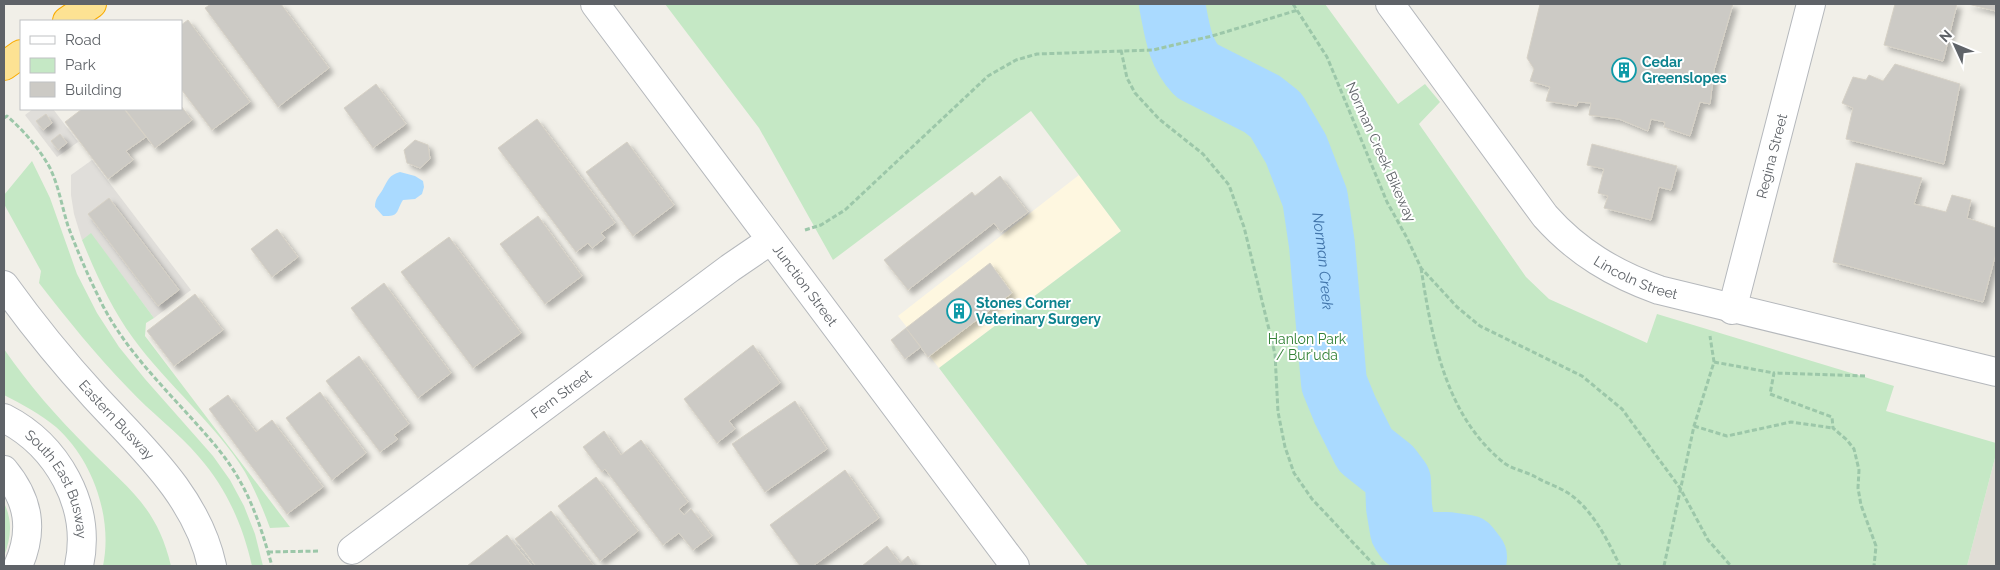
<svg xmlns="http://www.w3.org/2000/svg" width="2000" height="570" viewBox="0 0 2000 570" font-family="Raleway,sans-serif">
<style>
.commercial{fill:#fef7e0}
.industrial{fill:#e0deda}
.education{fill:#e1ded6}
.green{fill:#c5e8c5}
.water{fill:#aadaff}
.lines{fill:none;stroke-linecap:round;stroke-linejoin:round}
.river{stroke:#aadaff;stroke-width:66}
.building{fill:#cccac5;stroke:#d6d1c6;filter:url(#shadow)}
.minor-casing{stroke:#b5b8bc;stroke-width:30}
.highway-casing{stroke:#f9ab00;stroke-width:30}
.path{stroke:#9cc7a9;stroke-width:3;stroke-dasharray:5 2.5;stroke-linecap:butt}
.minor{stroke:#fff;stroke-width:28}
.highway{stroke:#fde293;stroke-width:28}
.labels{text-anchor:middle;stroke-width:4;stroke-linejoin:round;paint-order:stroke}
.culture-label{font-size:14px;font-weight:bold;fill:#0d838f;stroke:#fff;text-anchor:start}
.street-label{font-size:14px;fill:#5f6368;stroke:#fff}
.park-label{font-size:14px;fill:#348238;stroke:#fff}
.water-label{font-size:15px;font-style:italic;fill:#4174aa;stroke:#fff}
</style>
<defs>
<filter id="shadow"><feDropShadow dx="4.5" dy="4.5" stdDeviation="2.5" flood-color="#0004"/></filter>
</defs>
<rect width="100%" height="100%" fill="#f1efe8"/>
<path class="commercial" d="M1079 175 1121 231 939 368 898 316Z"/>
<path class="industrial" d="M33 109H53L78 142 57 157 25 115Z
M92 160 191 290 154 318 91 234 82 240 74 214 71 195V175Z"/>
<path class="education" d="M1996 454V566H1967Z"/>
<path class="green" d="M665 4H1325L1398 104 1425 84 1440 102 1419 124 1526 277 1549 299 1647 343 1657 314 1894 386 1886 411 1996 443V454L1967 566H1088L939 368 1121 231 1031 111 833 260 759 128Z
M32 161 50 198 77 274 97 313 119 347 145 379 213 456 230 480 244 506 255 534 263 566H252C243 526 227 489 199 457 178 432 150 412 128 388 96 355 67 319 39 283L41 271 4 204V195Z
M91 233 154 318 146 323 145 336 290 527 270 528C263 509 255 490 245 472 216 424 166 384 133 338 111 308 96 274 82 240Z
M4 349C28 384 57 417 87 447 128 489 157 506 171 566H103C113 518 93 460 56 427 40 414 22 404 4 395Z
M4 503C13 521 11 538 4 556Z"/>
<path class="water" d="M400 172 415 176 423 181 424 187 422 194 415 199 403 200C396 211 400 217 383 216L375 207C375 198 379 196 383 189 388 180 389 175 400 172Z"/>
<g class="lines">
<path class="river" id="s1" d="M1172 4C1177 29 1179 52 1197 71L1262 104 1276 115 1296 149 1315 198 1322 245 1334 383 1345 410 1365 450 1389 469 1398 481 1399 507 1403 531 1407 537 1414 542 1425 545H1447L1467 548 1474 557 1473 566"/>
</g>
<path class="building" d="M211 4H281L329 68 278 107 205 8Z
M1540 4H1733L1714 70 1710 104 1700 102 1690 136 1664 127 1665 122 1651 119 1648 131 1619 119 1589 115 1591 103 1578 102 1577 106 1546 101 1550 87 1530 81 1534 69 1527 58Z
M1895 4H1957L1943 61 1884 45Z
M1968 4H1996V11Z
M188 20 250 102 212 130 181 89V25Z
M1895 64 1960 84 1944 164 1846 139 1853 108 1842 103 1853 77 1866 80 1869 75 1883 81Z
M376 84 406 124 373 148 344 108Z
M181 106 192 120 155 148 125 109H181Z
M82 109H124L146 137 126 151 133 160 108 179 65 122Z
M46 114 52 123 43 130 36 121Z
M537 119 615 223 601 233 605 238 592 248 588 243 576 252 498 148Z
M60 134 67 143 58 150 51 141Z
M415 140 428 145 430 159 420 168 407 163 404 150Z
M627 142 674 205 633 236 586 172Z
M1592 144 1677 166 1671 190 1659 187 1651 220 1604 208 1608 196 1598 193 1604 169 1587 165Z
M1856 163 1922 178 1914 204 1946 212 1952 195 1971 200 1967 218 1996 228V253L1983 302 1833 262Z
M1000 176 1028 212 1001 232 994 223 908 290 884 260 972 192 975 196Z
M109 198 179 290 158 306 88 214Z
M538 216 582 276 545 304 500 244Z
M277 229 298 257 272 277 251 249Z
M449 237 521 333 473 368 401 272Z
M990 263 1012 293 928 357 906 328Z
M384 283 451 373 418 398 351 308Z
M195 294 223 330 174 366 147 331Z
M906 328 921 347 905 359 891 340Z
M753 345 780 383 729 421 735 429 717 443 684 399Z
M359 356 409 424 394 435 398 439 380 452 326 381Z
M320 392 366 453 332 480 286 418Z
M228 395 256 432 272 420 323 487 287 514 209 409Z
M795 401 827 449 765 492 732 444Z
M604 431 621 455 641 440 688 502 679 509 684 515 691 509 712 536 693 550 679 533 663 545 605 469 602 472 583 447Z
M845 470 879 518 813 566H800L770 525Z
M596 477 638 531 600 561 558 506Z
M551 511 594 566H536L515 539Z
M507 535 532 566H467Z
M887 546 900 563 908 556 915 566H862Z"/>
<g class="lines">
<g class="minor-casing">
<g id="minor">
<path id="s2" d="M595 4 1015 566"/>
<path id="s3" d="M1390 4 1545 216C1577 252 1614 274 1659 290L1996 372"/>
<path id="s4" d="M4 285C32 324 62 361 95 397 141 447 197 496 212 566"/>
<path id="s5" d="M1732 310 1811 4"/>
<path id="s6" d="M4 418C57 445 92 505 79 566"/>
<path d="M4 470C29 500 34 530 18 566"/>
<path id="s7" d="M352 550 730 268 771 240"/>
</g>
</g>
<g class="highway-casing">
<path id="highway" d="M67 21 92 4
M4 66 21 54"/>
</g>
<path class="path" d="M1293 4 1327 57 1387 202 1407 238 1421 268 1457 307 1480 326 1582 376 1622 409 1680 488 1708 540 1731 566
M1121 50 1127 78 1135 93 1159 119 1203 154 1229 185 1244 227 1275 354 1278 412 1285 447 1294 473 1312 499 1375 566
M4 118 7 116C24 131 39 148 50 168 59 187 62 207 68 226 78 253 90 280 103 306 132 361 180 402 219 450 248 486 260 523 272 566
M805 230 821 225 845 210 988 76 1016 60 1037 54 1153 50 1212 36 1298 10
M1421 268C1432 338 1445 415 1503 462 1511 469 1524 471 1534 476 1545 483 1560 487 1571 495 1594 512 1608 541 1620 566
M1714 362 1774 373
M1865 376 1774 373 1770 394 1832 417 1833 428 1847 440 1854 449 1859 470 1858 488 1861 505 1876 546 1874 566
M1694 426 1727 436 1791 422 1833 428
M268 552 320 551
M1664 566 1694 426 1714 362 1710 336"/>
<use href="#minor" class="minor"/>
<use href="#highway" class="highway"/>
</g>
<defs>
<g id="building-ring" transform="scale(1.25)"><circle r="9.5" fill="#fff" stroke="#0f9aa8" stroke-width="1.5"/><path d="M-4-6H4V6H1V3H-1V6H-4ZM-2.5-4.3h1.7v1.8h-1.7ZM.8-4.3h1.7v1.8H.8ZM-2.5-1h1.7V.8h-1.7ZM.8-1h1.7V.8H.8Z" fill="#0f9aa8"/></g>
</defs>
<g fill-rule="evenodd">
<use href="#building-ring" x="1624" y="70"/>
<use href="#building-ring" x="959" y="311"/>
</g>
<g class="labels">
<g class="culture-label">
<text x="1642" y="67">Cedar<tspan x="1642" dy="16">Greenslopes</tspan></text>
<text x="976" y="308">Stones Corner<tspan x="976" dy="16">Veterinary Surgery</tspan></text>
</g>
<g class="street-label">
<text transform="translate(1381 152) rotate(66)" y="5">Norman Creek Bikeway</text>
<text dy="5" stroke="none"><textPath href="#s5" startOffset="159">Regina Street</textPath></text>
<text dy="5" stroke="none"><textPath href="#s3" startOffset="374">Lincoln Street</textPath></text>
<text dy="5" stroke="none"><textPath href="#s2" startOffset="351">Junction Street</textPath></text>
<text dy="5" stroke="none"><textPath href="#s7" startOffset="261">Fern Street</textPath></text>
<text dy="5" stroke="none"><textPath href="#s4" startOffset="176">Eastern Busway</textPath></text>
<text dy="5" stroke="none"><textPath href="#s6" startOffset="89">South East Busway</textPath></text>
</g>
<g class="park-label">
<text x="1307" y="344">Hanlon Park<tspan x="1307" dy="16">/ Bur'uda</tspan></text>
</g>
<g class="water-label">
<text dy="5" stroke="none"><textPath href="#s1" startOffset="319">Norman Creek</textPath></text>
</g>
</g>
<rect width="2000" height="570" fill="none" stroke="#5f6368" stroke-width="10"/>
<rect x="20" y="20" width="162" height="90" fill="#ffffff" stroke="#bfc1c3"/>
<rect x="30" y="36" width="25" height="8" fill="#ffffff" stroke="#bfc1c3"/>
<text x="65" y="45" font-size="15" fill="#5f6368">Road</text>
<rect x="30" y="58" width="25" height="15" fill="#c5e8c5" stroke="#bfc1c3"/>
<text x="65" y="70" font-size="15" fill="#5f6368">Park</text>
<rect x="30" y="82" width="25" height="15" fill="#cccac5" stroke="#bfc1c3"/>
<text x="65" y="95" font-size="15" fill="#5f6368">Building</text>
<g transform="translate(1955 45) rotate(314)" stroke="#ffffff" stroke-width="4" paint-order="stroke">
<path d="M0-4L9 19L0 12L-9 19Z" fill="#5f6368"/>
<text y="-8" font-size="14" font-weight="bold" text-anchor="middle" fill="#5f6368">N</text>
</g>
</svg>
